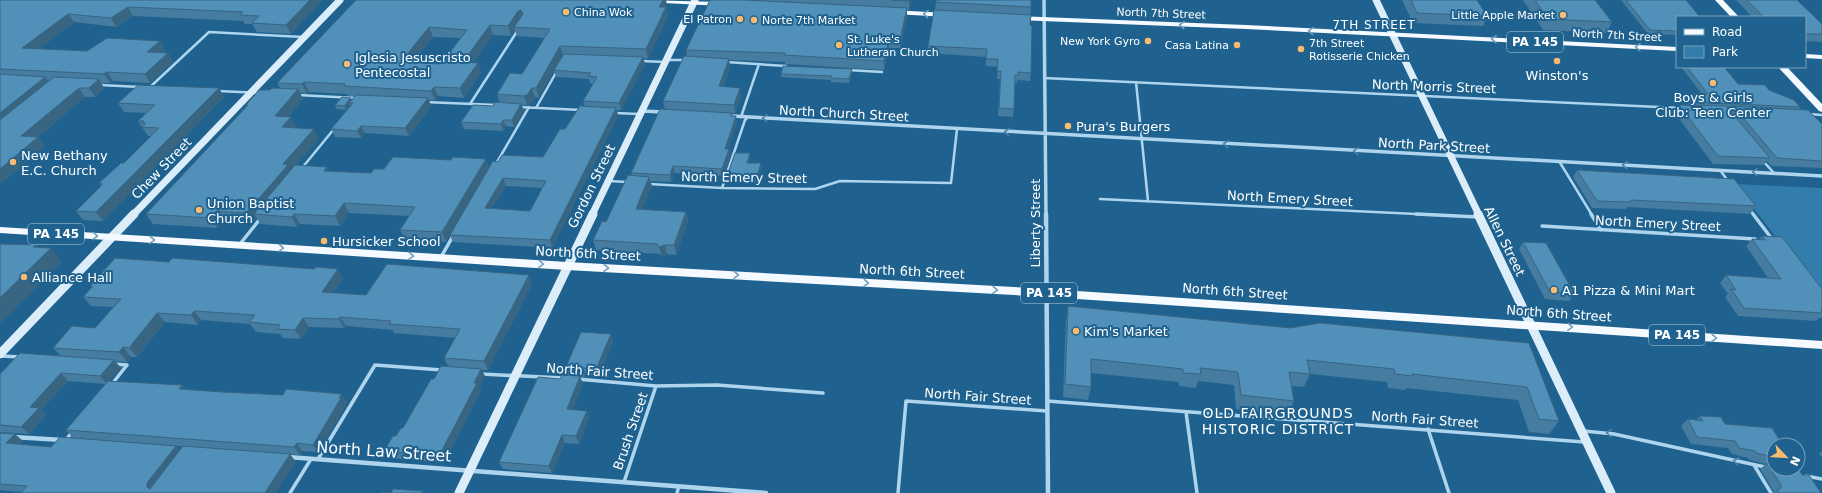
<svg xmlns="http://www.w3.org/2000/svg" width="1822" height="493" viewBox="0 0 1822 493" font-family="'DejaVu Sans',sans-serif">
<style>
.green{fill:#337dac}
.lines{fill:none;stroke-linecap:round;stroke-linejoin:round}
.lane-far1{stroke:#aed5ed;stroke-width:2.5}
.lane{stroke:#aed5ed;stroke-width:3.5}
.street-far1{stroke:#aed5ed;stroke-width:3.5}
.street{stroke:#aed5ed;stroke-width:4.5}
.secondary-far1{stroke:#daedf9;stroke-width:7}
.secondary{stroke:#daedf9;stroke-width:9}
.primary{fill:#f4faff;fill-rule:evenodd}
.wall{fill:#457c9f;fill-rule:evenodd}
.shaded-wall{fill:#386582}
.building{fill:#5090b9;stroke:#386582;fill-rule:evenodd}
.oneway{stroke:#749fbc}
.oneway2{stroke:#4a84ab}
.poi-dot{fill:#fbbb6e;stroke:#1f628f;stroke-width:1.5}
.labels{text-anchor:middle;stroke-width:4;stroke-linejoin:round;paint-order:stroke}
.far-poi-label{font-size:11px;fill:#fff;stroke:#1f628f;text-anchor:start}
.far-street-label{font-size:11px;fill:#fff;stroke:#1f628f}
.far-neighbourhood-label{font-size:12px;letter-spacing:1px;fill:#fff;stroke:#1f628f}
.shield{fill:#1f628f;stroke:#bcd0dd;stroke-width:1}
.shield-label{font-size:12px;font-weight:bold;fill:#fff}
.poi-label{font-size:13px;fill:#fff;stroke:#1f628f;text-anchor:start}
.street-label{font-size:13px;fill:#fff;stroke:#1f628f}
.neighbourhood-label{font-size:14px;letter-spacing:1px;fill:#fff;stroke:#1f628f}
.near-street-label{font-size:16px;fill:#fff;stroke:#1f628f}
</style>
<rect width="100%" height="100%" fill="#1f628f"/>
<path class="green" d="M1735 184 1822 188V297Z"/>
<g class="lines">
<path class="lane-far1" d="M666 60H685
M641 61 665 62
M726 62 786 66
M848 70 882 72
M1044 78 1680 108
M1136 82 1148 201
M100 85 140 87
M149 88 209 32 303 37
M218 91 260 93
M297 95 356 98
M425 102 496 105
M470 104 518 30
M519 107 581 110
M536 108 557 71
M615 113 639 114
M1809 114 1822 115
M741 117 759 64
M1559 161 1592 215
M1763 161 1774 173
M496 164 529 107
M302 168 334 129
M1720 170 1728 181
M609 181 627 182
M649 184 722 188 815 189 840 181 951 183 957 129
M722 188 745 120 748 117
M1100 199 1437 215
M1750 210 1754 215"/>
<path class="lane" d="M1416 214 1478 217
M1591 214 1601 230
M1753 214 1772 239
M1542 226 1755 239
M240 244 260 219
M441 257 453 236
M2 356 20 357
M114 364 127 365
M481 374 563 378
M577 379 656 386 717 385 823 393
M112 384 127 365
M1047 401 1584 442
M1186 412 1197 493
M1428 429 1449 493
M1584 431 1614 434 1774 469
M65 441 73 431
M318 459 375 365 442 370
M1754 465 1771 493
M1806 476 1822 479
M624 482 656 386
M290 493 311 459
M677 493 679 486
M898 493 906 401 1047 411"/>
<path class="street-far1" d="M1044 0 1046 215
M642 111 663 112
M732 116 1822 176"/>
<path class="street" d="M1046 214 1048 493
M13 437 62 440
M288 457 766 493"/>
<path class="secondary-far1" d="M1376 0 1479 215
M133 215 340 0
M592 215 695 0"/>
<path class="secondary" d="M1478 214 1611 493
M0 354 134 214
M459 493 593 214"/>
<path class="primary" d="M640 0 722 2 726 4 722 6 644 2Z
M1715 0H1723L1739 17H1731Z
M891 10 947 13 951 15 947 17 894 14 890 12Z
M1014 16 1246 25 1677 47V51L1246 29 1017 20 1013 18Z
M1805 54 1822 55V59L1805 58Z
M1778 67H1787L1822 104V112L1819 111Z
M0 227 567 262 1047 289 1822 341V349L1047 297 567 270 0 233Z"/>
</g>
<path class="wall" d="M0 0H322L291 34 257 32 252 24H245L243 21 133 16 116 27 74 22 39 49 87 51 160 41 165 50 162 53H168L173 62 150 83 113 81 110 83H101L104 88 95 97H85L38 137 45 146 0 184Z
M356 0 667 5 666 7 668 16 648 59 643 58 645 64 621 110H617L618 116 552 248 453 242 450 235 446 242 405 240 400 230 409 216 349 213 340 226 300 224 297 227 260 224 257 218 252 223 223 221 217 228 153 224 146 214 247 106 246 105 270 90 280 88 277 83ZM515 30 517 36 545 38 522 74 497 94 500 103 461 122 464 129 503 131 506 126 514 127 524 111 522 105H530L535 97 539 98 554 70 556 77 589 79 590 83 593 84 583 101 585 107 565 129 543 157 498 162 490 168 384 169 371 173 329 171 327 167 296 165 319 139 295 128 296 127 288 117 303 99 300 93 307 94 309 92 347 94 348 96H355L352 100 335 105 336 109 346 110 350 105 351 106 331 129 335 137 361 138 365 133 409 136 431 106 429 100H435L438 96 464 98 481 73 478 63H473L493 35 511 36ZM433 37 460 38 441 64 412 63ZM506 186 543 188 530 211 492 208Z
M710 0H911L909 10H907V17L900 48H889L884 70 785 64V62L729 60 730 66 723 87 742 95 735 113H732L733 116 737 123 728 149H729L730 156 723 176 675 173 671 182 650 181 652 186 642 209 686 212 688 222 676 255 667 254 662 257 660 254 596 250 593 240 606 222 632 176 631 173 665 109 663 101 687 56 686 50Z
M1402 0H1477L1487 16 1483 26 1413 23Z
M1523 0H1595L1612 22 1607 33 1543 30Z
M1621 0H1686L1677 17V35L1648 34Z
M1736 0H1797L1822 24V42L1805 41V17H1752Z
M936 2 1031 7 1030 15 1031 73 1030 81 1017 80V83H1015L1013 117 998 116 1000 79H997L998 67 986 66V57L928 53V46L935 10Z
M1681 67H1724L1738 84 1769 90 1800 107 1799 109 1822 124V168L1771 166 1767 161 1764 165 1713 164 1674 112 1679 105H1689L1683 97 1685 93 1702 94ZM1728 108H1732L1730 111Z
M852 73 849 83 831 82V80L781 77V74Z
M219 88 224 97 103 221 83 220 76 211 101 186 99 183 124 163 151 136H148L138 121 146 113 124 112 118 103Z
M750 157 748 163H761L762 167 756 184 727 182 726 179Z
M1577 170 1756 206 1750 214 1627 207 1626 209 1592 208 1573 177Z
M1762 236 1822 289V318H1819L1816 321 1738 316 1725 297 1728 294 1720 283 1726 275 1768 278 1746 246 1752 239H1759Z
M1523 242 1574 293 1569 301 1545 299 1519 249Z
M343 278 333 293 366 295 532 284 488 370H481L485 376 479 387 481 390 444 463 389 458 384 451 403 428 434 379 448 366 444 358 455 338 394 333 393 330 346 326 344 328 309 327 301 339 283 338 280 334 256 332 250 324 201 320 198 325 165 322 137 357H131L127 362 115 361 121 368 109 381 187 390 347 402 345 404 346 406 318 452 302 451 300 455 73 438 66 430 105 384 68 381 41 410 46 415 29 434 0 432V374L61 356 53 348 95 328 113 307 91 306 83 297 92 288 90 286Z
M1068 306 1290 328 1529 343 1559 421 1549 434 1529 432 1518 400 1406 388 1405 390 1388 388 1387 382 1310 374 1304 387 1291 386 1294 401 1288 415 1236 409 1234 385 1198 381 1196 388 1179 386V382L1091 373V387L1088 400 1063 397 1066 319Z
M613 341 599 376 586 375 585 377H580L583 384 572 410 587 411 589 418 579 444 565 443 552 473 503 469 499 462 560 379 567 375 565 369Z
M1700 416 1725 424 1774 445V469L1802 475 1821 493H1774V492L1760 469 1766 464 1749 460 1748 458 1732 454 1728 448 1691 444 1681 426 1688 419 1696 420Z
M0 433 23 441 20 444 51 447 176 446 180 450 296 462 21 492 0 490Z
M1822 451V457L1819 454Z"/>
<path class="shaded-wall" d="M310 0H322L291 34 286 25Z
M663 0H666L667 5 661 16 659 7Z
M909 0H911L909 10Z
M128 7 133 16 116 27 111 18Z
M666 7 668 16 648 59 646 49Z
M907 8V17L900 48V40Z
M521 10 524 19 514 27 515 30 511 36 508 26 518 11Z
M68 14 74 22 29 57 22 48Z
M490 25 493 35 467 72 463 62Z
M429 27 433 37 405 72 401 62Z
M889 39V48L884 70V61Z
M160 41 165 50 153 61 147 52Z
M560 46 563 55 539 98 536 88Z
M168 53 173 62 150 83 145 74Z
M643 57 645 64 621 110 619 103Z
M729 59 730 66 720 94 719 86Z
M478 63 481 73 464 98 460 88Z
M852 69V73L849 83V79Z
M107 72 113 81 110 83 104 74Z
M45 77 51 85 0 128V113Z
M99 79 104 88 95 97 89 88Z
M304 82 309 92 307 94 302 84Z
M434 87 438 96 435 100 431 91Z
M79 88 85 97 38 137 45 146 0 184V169L21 136Z
M219 88 224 97 103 221 96 212Z
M532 88 535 97 530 105H527L524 96Z
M740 88 742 95 735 113 734 105Z
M298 89 303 99 280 126 275 116Z
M351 98 353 102 349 103 350 105 346 110 344 106Z
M428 98 431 106 409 136 405 128Z
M521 104 524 111 514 127 512 120Z
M616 108 618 116 552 248 550 240Z
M736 116 737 123 726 156 725 149Z
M291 117 296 127 288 137 282 127Z
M503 120 506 126 503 131 501 124Z
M361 126 365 133 361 138 357 131Z
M314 129 319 139 254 214 257 218 252 223 246 213 283 164Z
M729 149 730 156 723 176 722 169Z
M750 153V157L747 166V163Z
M486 159 490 168 446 242 442 232Z
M761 163 762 167 756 184V180Z
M673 166 675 173 671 182 670 175Z
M327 167 332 177 324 171Z
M649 177 652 186 638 219 636 209Z
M503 178 506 186 488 215 485 208Z
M344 203 349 213 340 226 335 216Z
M216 211 223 221 217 228 211 218Z
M686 212 688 222 676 255 674 245Z
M294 214 300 224 297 227 292 217Z
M36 245 44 255 51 248 62 262 0 324V298L33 247Z
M665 245 667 254 662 257 659 247Z
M338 269 343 278 327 301 322 292Z
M529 275 532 284 488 370 484 361Z
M194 311 201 320 198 325 191 315Z
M157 313 165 322 137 357 129 348Z
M340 317 346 326 344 328 339 319Z
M303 318 309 327 301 339 295 330Z
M611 334 613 341 599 376 596 369Z
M123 347 131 357 127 362 119 352Z
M114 360 121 368 107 384 100 376Z
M583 368 586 375 585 377 582 370Z
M481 369 485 376 479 387 481 390 444 463 439 456 474 383Z
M61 373 68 381 41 410 46 415 29 434 21 427 30 407Z
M580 376 583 384 570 417 567 409Z
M182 385 189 392 179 389Z
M342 394 347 402 345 404 346 406 318 452 313 445Z
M587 411 589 418 579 444 576 436Z
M15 434 23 441 14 451 6 443Z
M562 435 565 443 552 473 549 466Z
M297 443 302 451 300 455 294 447Z
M176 446 182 453 154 491 147 487V483Z
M290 454 296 462 276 493H265Z"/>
<path class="building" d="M0 0H310L286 25 252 23 259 16 240 15 243 12 128 7 111 18 68 14 22 48 87 51 107 38 160 41 147 52 168 53 145 74 107 72 104 74 0 69Z
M356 0H663L659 7H666L646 49 560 46 536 88H532L527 95 524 96 497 94 510 73 522 74 550 29 514 27 523 14 521 10 518 11 508 26 490 25 463 62 478 63 460 88 434 87 431 91 344 86 345 84 304 82 302 84 277 83ZM429 27 467 30 441 64 401 62Z
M710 0H744L907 8 900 40 889 39 884 61 784 55 785 53 686 50Z
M891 0H909V1Z
M936 0H1031V7L936 2Z
M1411 0H1477L1487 16 1417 13Z
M1535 0H1595L1612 22 1548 19Z
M1626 0H1686L1700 17H1677V31L1650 30Z
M1747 0H1797L1822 24V34H1805V17H1764Z
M934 10 1031 15 1030 25 1032 26 1031 73 1018 72V75H1015L1014 109 999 108 1001 71H997L998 59H986L987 49 928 46Z
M564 54 643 57 619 103 583 101 597 77 588 76 591 73 554 70Z
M684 56 729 59 719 86 740 88 734 105 663 101Z
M783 66 852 69 849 79 831 78 832 76 781 74Z
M1687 67H1724L1738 84 1765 85 1769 90 1794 100 1800 107 1692 102 1685 93 1708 94Z
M0 74 45 77 0 113Z
M54 77 99 79 89 88H79L21 136 38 137 0 169V120Z
M138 85 219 88 96 212 76 211 103 184 99 183 121 163H124L159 128 142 127 146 123H141L144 121H138L155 105 118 103Z
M272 88 298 89 275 116 291 117 282 127 314 129 283 164 288 165 246 213 216 211 211 218 146 214 248 105H246L259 90H270Z
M356 95 428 98 405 128 361 126 357 131 331 129 353 103H349Z
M342 97 351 98 344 106 335 105Z
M495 102 521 104 512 120H503L501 124 461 122 473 105 493 106Z
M1679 105 1726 106 1770 158 1718 156Z
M580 106 616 108 550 240 450 235 493 161 498 162 502 155 543 157 560 129H565ZM503 178 546 181 530 211 485 208Z
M1733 106 1808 110 1822 124V161L1777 158Z
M660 109 732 113 731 116H736L725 149H729L722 169 673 166 670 175 631 173Z
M735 153H750L747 163H761L756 180 726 179Z
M393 157 451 160 453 157 486 159 442 232 400 230 415 207 344 203 335 216 294 214 292 217 254 214 295 165 327 167 324 171 371 173 374 169H384Z
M1577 170 1734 179 1756 206 1631 200V202L1597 201Z
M628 175 649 177 636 209 686 212 674 245H665L659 247 657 244 593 240 602 221 606 222Z
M1762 236 1782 237 1822 289V310H1821L1822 313 1744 308 1731 289 1736 290 1726 275 1781 279 1752 239 1765 240Z
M1523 242 1546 243 1574 293 1550 292Z
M0 244 36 245 33 247 51 248 0 298Z
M115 258 169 262 172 258 314 269 316 267 338 269 322 292 366 295 387 264 529 275 484 361 444 358 460 329 389 324 391 321 340 317 339 319 303 318 295 330 277 329 280 325 249 322 255 315 194 311 191 315 157 313 129 348 123 347 119 352 53 348 72 326 95 328 121 299 83 297 93 286H90Z
M1068 306 1290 328 1320 323 1529 343 1559 421 1539 419 1527 387 1412 374 1413 376 1395 374 1394 369 1307 360 1310 374 1289 372 1294 401 1241 395 1238 372 1200 368 1201 374 1183 373V369L1091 359V387L1065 384Z
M581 332 611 334 596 369 583 368 582 370 565 369Z
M20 353 114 360 100 376 61 373 30 407 39 408 21 427 0 425V374Z
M441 366 481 369 474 383H477L439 456 384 451 393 436H396L401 428H403L431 379H434Z
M562 375 580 376 567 409 587 411 576 436 562 435 549 466 499 462 538 377 560 379Z
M108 381 182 385 179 389 222 392 283 395 286 389 342 394 339 398H341L313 445 297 443 294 447 66 430Z
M1700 416 1721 417 1725 424 1772 428 1783 445H1774V457L1756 453 1755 451 1739 448 1735 441 1697 437 1688 419 1703 421Z
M0 433 15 434 6 443 51 447 60 437 176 446 147 483V487L150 489 183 446 290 454 265 493H21L27 486 0 484Z
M1767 463 1774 464V469H1799L1802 475H1809L1821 493H1779L1777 490 1781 488V485Z
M393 489 423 491 422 493H381L382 492 391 493Z"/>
<defs><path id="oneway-chevron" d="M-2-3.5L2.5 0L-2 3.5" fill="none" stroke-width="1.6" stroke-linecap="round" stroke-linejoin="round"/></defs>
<g class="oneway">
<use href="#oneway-chevron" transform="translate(926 14) rotate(-177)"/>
<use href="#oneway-chevron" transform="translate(1182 25) rotate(-178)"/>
<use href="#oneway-chevron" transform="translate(1311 31) rotate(-177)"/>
<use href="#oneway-chevron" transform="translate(1494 39) rotate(-177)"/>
<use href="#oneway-chevron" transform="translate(1638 47) rotate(-177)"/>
<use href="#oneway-chevron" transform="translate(95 236) rotate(4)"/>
<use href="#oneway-chevron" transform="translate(152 240) rotate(4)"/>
<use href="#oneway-chevron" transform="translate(281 248) rotate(4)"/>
<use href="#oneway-chevron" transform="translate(411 256) rotate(4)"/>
<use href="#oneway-chevron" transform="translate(541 264) rotate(4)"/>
<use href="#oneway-chevron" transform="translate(606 268) rotate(3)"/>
<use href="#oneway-chevron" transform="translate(736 275) rotate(3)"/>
<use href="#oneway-chevron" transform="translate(866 283) rotate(3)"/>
<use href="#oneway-chevron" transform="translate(995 290) rotate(3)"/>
<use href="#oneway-chevron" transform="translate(1570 327) rotate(4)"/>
<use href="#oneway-chevron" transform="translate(1714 338) rotate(4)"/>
</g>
<g class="oneway2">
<use href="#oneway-chevron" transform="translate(765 118) rotate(-177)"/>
<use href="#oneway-chevron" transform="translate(1007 132) rotate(-177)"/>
<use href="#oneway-chevron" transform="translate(1226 144) rotate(-177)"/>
<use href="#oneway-chevron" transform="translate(1356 151) rotate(-177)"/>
<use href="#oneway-chevron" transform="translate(1625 165) rotate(-177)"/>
<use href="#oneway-chevron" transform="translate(1755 172) rotate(-177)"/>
<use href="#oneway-chevron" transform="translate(1609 433) rotate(-175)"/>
<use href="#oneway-chevron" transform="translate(1736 461) rotate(-168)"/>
</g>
<g class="poi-dot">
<circle cx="566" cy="12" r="4"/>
<circle cx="1563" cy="15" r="4"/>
<circle cx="740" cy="19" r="4"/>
<circle cx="754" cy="20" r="4"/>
<circle cx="1148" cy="41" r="4"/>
<circle cx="839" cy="45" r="4"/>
<circle cx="1237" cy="45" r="4"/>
<circle cx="1301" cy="49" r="4"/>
<circle cx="1557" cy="61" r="4"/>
<circle cx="347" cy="64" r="4"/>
<circle cx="1713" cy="83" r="4"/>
<circle cx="1068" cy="126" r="4"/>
<circle cx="13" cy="162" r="4"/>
<circle cx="199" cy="210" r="4"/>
<circle cx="324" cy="241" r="4"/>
<circle cx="24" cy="277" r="4"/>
<circle cx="1554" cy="290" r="4"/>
<circle cx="1076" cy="331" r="4"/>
</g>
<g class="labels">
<g class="far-poi-label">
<text x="574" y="16">China Wok</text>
<text x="1555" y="19" text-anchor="end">Little Apple Market</text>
<text x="732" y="23" text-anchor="end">El Patron</text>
<text x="762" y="24">Norte 7th Market</text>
<text x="847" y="43">St. Luke's<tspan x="847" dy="13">Lutheran Church</tspan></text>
<text x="1140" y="45" text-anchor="end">New York Gyro</text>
<text x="1309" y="47">7th Street<tspan x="1309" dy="13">Rotisserie Chicken</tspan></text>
<text x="1229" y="49" text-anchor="end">Casa Latina</text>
</g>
<g class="far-street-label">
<text transform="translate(1161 13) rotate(2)" y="4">North 7th Street</text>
<text transform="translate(1617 35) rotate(3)" y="4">North 7th Street</text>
</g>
<g class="far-neighbourhood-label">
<text x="1374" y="29">7TH STREET</text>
</g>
<g class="shield">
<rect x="1507" y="32" width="56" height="20" rx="3"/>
<rect x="28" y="224" width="56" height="20" rx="3"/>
<rect x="1021" y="283" width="56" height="20" rx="3"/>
<rect x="1649" y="325" width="56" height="20" rx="3"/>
</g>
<g class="shield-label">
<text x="1535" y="46">PA 145</text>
<text x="56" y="238">PA 145</text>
<text x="1049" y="297">PA 145</text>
<text x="1677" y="339">PA 145</text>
</g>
<g class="poi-label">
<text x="355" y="62">Iglesia Jesuscristo<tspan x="355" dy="15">Pentecostal</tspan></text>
<text x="1557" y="80" text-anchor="middle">Winston's</text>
<text x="1713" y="102" text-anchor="middle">Boys &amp; Girls<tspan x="1713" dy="15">Club: Teen Center</tspan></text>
<text x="1076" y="131">Pura's Burgers</text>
<text x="21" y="160">New Bethany<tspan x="21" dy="15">E.C. Church</tspan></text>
<text x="207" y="208">Union Baptist<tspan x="207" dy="15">Church</tspan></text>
<text x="332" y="246">Hursicker School</text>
<text x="32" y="282">Alliance Hall</text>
<text x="1562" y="295">A1 Pizza &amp; Mini Mart</text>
<text x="1084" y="336">Kim's Market</text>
</g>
<g class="street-label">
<text transform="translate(1434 86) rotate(2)" y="5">North Morris Street</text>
<text transform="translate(844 113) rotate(3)" y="5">North Church Street</text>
<text transform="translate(1434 145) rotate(3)" y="5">North Park Street</text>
<text transform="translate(161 168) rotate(-46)" y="5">Chew Street</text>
<text transform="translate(744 177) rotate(1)" y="5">North Emery Street</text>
<text transform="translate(591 186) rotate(-64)" y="5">Gordon Street</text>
<text transform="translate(1290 198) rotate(3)" y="5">North Emery Street</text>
<text transform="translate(1035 223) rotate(-90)" y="5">Liberty Street</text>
<text transform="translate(1658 223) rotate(3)" y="5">North Emery Street</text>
<text transform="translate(1505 241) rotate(64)" y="5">Allen Street</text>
<text transform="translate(588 253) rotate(3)" y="5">North 6th Street</text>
<text transform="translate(912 271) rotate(3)" y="5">North 6th Street</text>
<text transform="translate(1235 291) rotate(4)" y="5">North 6th Street</text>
<text transform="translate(1559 313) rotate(4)" y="5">North 6th Street</text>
<text transform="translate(600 371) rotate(4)" y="5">North Fair Street</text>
<text transform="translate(978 396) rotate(4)" y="5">North Fair Street</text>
<text transform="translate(1425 419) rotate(4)" y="5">North Fair Street</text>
<text transform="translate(630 431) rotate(-71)" y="5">Brush Street</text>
</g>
<g class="neighbourhood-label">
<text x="1278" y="418">OLD FAIRGROUNDS<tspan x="1278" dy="16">HISTORIC DISTRICT</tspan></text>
</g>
<g class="near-street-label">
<text transform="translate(384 451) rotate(4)" y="6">North Law Street</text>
</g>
</g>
<rect x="1676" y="16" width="130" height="52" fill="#1f628f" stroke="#79a1bc"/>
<rect x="1684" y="29" width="20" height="6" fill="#f4faff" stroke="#79a1bc"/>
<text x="1712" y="36" font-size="12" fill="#ffffff">Road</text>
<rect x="1684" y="46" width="20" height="12" fill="#337dac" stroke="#79a1bc"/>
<text x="1712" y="56" font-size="12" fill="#ffffff">Park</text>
<g transform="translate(1786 457) rotate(115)"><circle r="19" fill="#1f628f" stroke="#79a1bc"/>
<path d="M0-3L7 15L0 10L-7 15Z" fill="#fbbb6e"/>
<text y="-6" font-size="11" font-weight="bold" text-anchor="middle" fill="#ffffff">N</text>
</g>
</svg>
